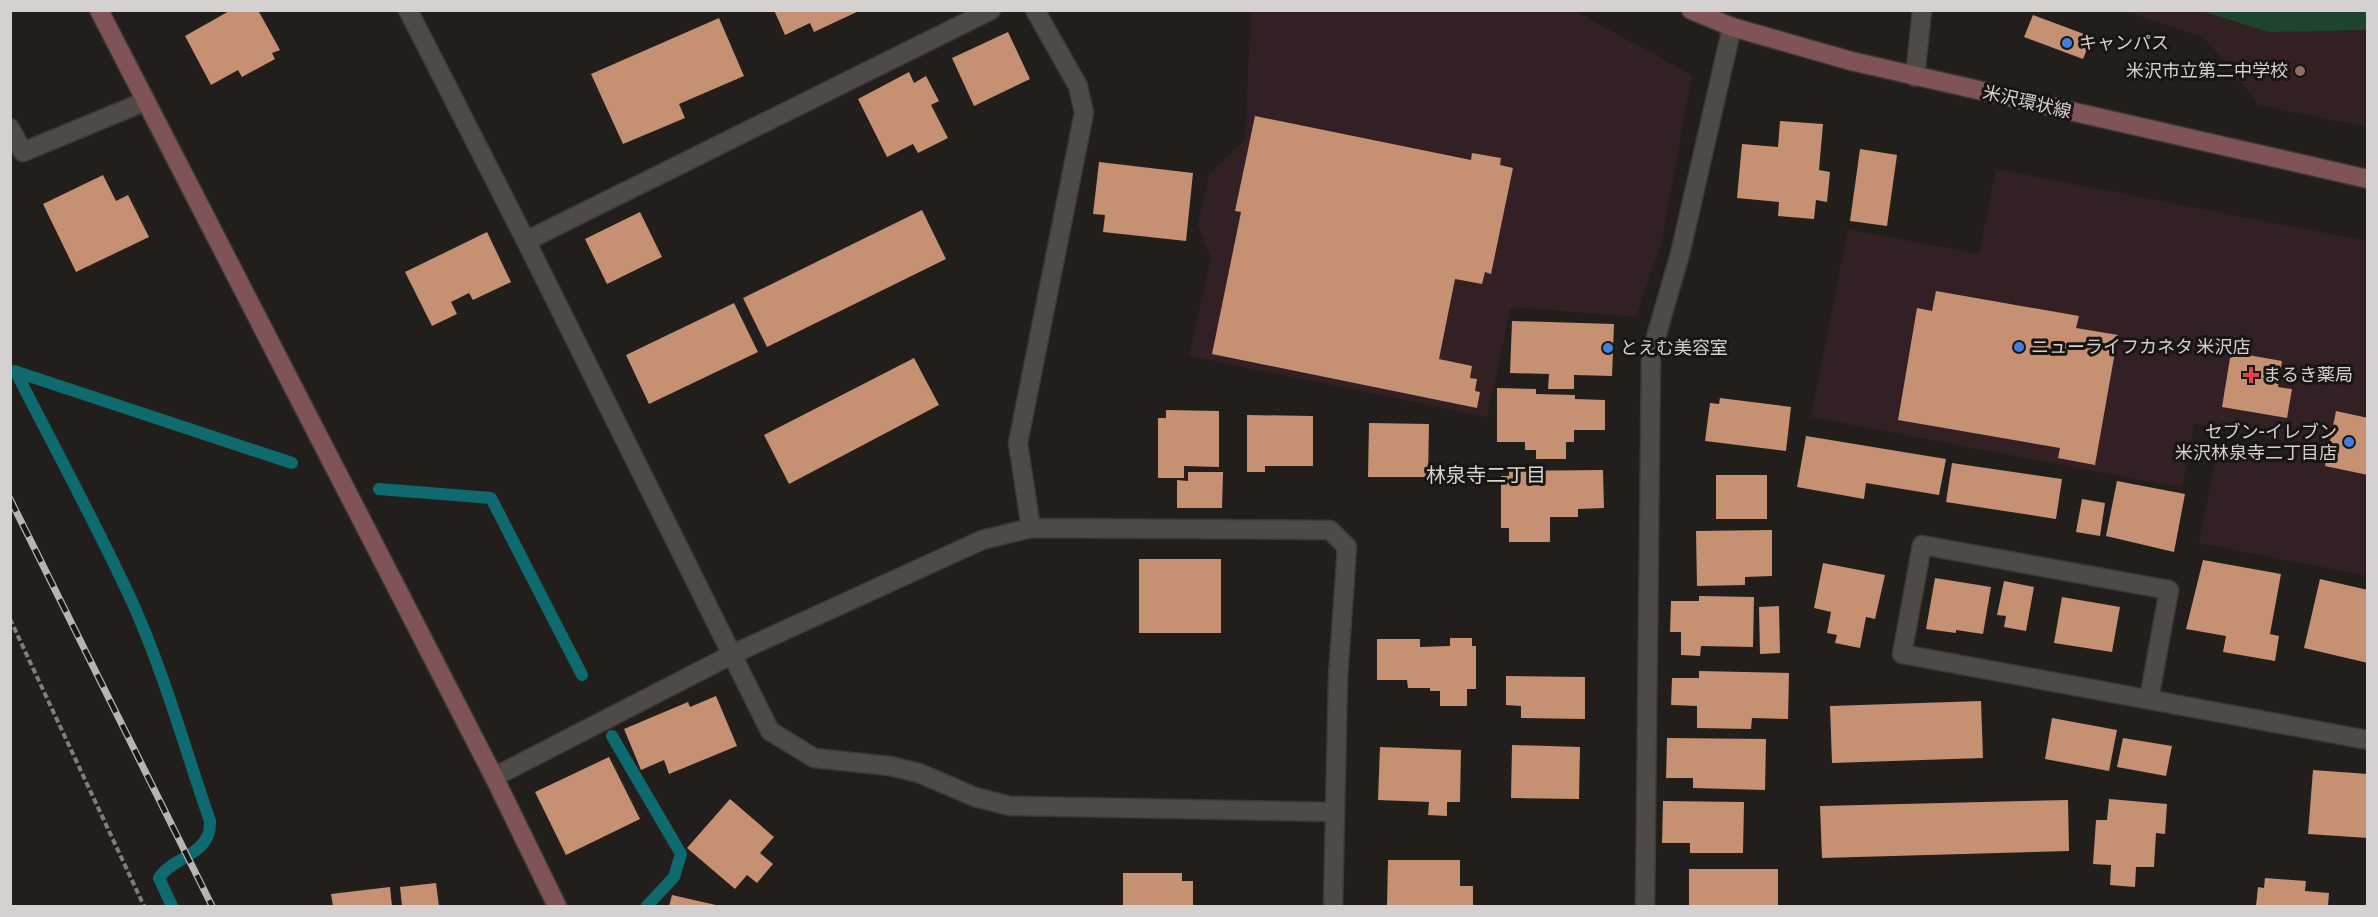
<svg xmlns="http://www.w3.org/2000/svg" width="2378" height="917" viewBox="0 0 2378 917" font-family="Literata,'Noto Sans JP',serif">
<style>
.commercial{fill:#322025}
.education{fill:#332021}
.green{fill:#1d442f}
.lines{fill:none;stroke-linecap:round;stroke-linejoin:round}
.stream{stroke:#0e6a6f;stroke-width:12}
.building{fill:#c69072}
.street-casing{stroke:#3b3837;stroke-width:21}
.secondary-casing{stroke:#3b3837;stroke-width:21}
.path{stroke:#7f7c7a;stroke-width:4;stroke-dasharray:6 3;stroke-linecap:butt}
.street{stroke:#4e4a48;stroke-width:18}
.secondary{stroke:#805457;stroke-width:18}
.rail-casing{stroke:#b7b4b3;stroke-width:7}
.rail{stroke:#181513;stroke-width:4.5;stroke-dasharray:14;stroke-linecap:butt}
.shop-dot{fill:#3f7fe0;stroke:#181513;stroke-width:2}
.education-dot{fill:#8d6e63;stroke:#181513;stroke-width:2}
.health-dot{fill:#e0444e;stroke:#181513;stroke-width:2}
.labels{text-anchor:middle;stroke-width:6;stroke-linejoin:round;paint-order:stroke}
.poi-label{font-size:18px;fill:#d4d1d0;stroke:#181513;text-anchor:start}
.street-label{font-size:18px;fill:#d4d1d0;stroke:#181513}
.neighbourhood-label{font-size:20px;fill:#d9d4d2;stroke:#181513}
</style>
<rect width="100%" height="100%" fill="#211e1c"/>
<path class="commercial" d="M1251 11H1575L1692 75 1661 244 1636 317 1511 307 1487 417 1189 356 1211 258 1198 226 1209 174 1245 140Z
M1996 169 2367 241V576L2199 543 2218 446 2297 461 2300 444 2195 424 2182 488 1811 417 1848 229 1979 254Z"/>
<path class="education" d="M2126 11H2367V127L2259 105 2205 38Z"/>
<path class="green" d="M2201 11H2367V30L2269 32Z"/>
<g class="lines">
<path class="stream" d="M14 371 292 463
M17 374C56 451 98 527 134 606 165 676 185 749 210 821 210 825 210 831 208 835 200 856 170 860 159 878L172 906
M379 489 491 498 582 675
M612 736 681 854 674 877 647 906"/>
</g>
<path class="building" d="M231 10H258L280 50 272 53 275 59 242 77 238 70 211 85 185 36Z
M774 10H861L814 32 810 23 785 35Z
M2033 15 2092 37 2083 59 2024 37Z
M719 18 744 76 679 104 685 118 623 144 591 74Z
M1008 32 1030 79 974 106 952 58Z
M909 72 914 83 926 76 939 101 931 105 948 138 918 153 913 144 887 157 858 99Z
M1255 116 1471 160 1472 153 1501 158 1500 165 1513 168 1491 274 1485 272 1482 284 1455 279 1439 359 1472 366 1470 378 1477 379 1475 391 1480 392 1477 408 1212 354 1241 212 1235 211Z
M1780 121 1823 124 1819 170 1830 172 1827 202 1816 200 1814 219 1778 216 1779 202 1737 198 1742 144 1778 147Z
M1860 149 1897 155 1887 226 1850 221Z
M1099 162 1193 173 1186 241 1103 232 1105 215 1093 214Z
M103 175 116 201 128 195 149 237 76 272 43 204Z
M922 210 946 259 767 347 743 298Z
M640 212 662 257 607 284 585 239Z
M487 232 511 282 473 300 469 293 451 302 457 314 432 326 405 272Z
M1936 291 2079 316 2076 328 2118 335 2095 465 2058 458 2060 448 1898 420 1917 308 1932 311Z
M734 303 758 352 649 404 626 355Z
M1512 321 1614 324 1612 376 1574 375V389H1548L1549 374 1510 373Z
M2231 352 2282 361 2278 387 2292 389 2287 418 2222 407Z
M914 358 939 405 789 484 764 435Z
M1497 388 1536 389V394L1575 395V399L1605 400V430H1574V442H1566V459H1536V450H1525V442H1497Z
M1720 398 1791 407 1786 451 1705 441 1710 403 1719 404Z
M1166 410 1219 411V467L1184 466V478H1158V418H1166Z
M2336 411 2368 418V475L2325 466Z
M1247 415 1313 416V466H1265V472H1247Z
M1369 423 1429 424 1428 477H1368Z
M1806 436 1946 459 1939 495 1866 483 1864 499 1797 487Z
M1952 463 2062 479 2056 519 1946 502Z
M1603 470 1604 508 1578 509V517H1550V542H1509V528H1501V476H1509V471Z
M1188 472H1223L1222 508H1177V480L1188 481Z
M1716 475H1767V519H1716Z
M2117 481 2185 494 2174 552 2106 536Z
M2082 499 2105 503 2100 536 2076 532Z
M1772 530V576L1745 577V585L1697 586 1696 531Z
M1139 559H1221V633H1139Z
M2203 560 2281 574 2270 634 2279 636 2275 661 2223 652 2226 636 2186 629Z
M1823 563 1885 575 1875 619 1866 617 1860 648 1835 643 1837 635 1827 633 1831 612 1814 608Z
M1935 578 1991 587 1983 634 1956 630V633L1926 629Z
M2320 579 2368 590V663L2304 648Z
M2004 581 2034 587 2026 631 2004 627 2006 616 1997 615Z
M1699 596 1754 597 1753 647 1701 646 1700 656 1681 655V632H1670L1671 601H1699Z
M2062 597 2120 607 2112 652 2054 643Z
M1779 606 1780 653 1760 654 1759 607Z
M1450 638H1472V646H1476V689H1467V706H1440V691H1430V688H1408L1407 680H1377V639H1420V647L1450 646Z
M1699 671 1789 673 1788 719 1752 718 1751 729 1697 728V706L1671 705 1672 678H1699Z
M1506 676 1585 677V719L1521 718V706L1506 705Z
M716 696 737 746 669 774 664 760 641 770 624 729 688 702 690 707Z
M1981 701 1983 758 1832 763 1830 706Z
M2052 718 2117 730 2109 771 2045 759Z
M1667 738 1766 739 1765 790 1693 788V778H1666Z
M2123 738 2172 746 2166 776 2117 767Z
M1512 745 1580 747 1579 799 1511 798Z
M1380 747 1461 750 1460 802H1447V816L1428 815 1429 802 1378 800Z
M609 757 640 819 566 855 535 792Z
M2313 770 2368 774V838L2308 834Z
M730 799 774 837 760 853 773 864 757 883 747 875 735 889 687 848Z
M2109 799 2167 804 2165 834 2156 833 2154 867H2136L2135 887 2110 885 2111 865 2093 864 2096 820H2107Z
M2068 800 2069 851 1822 858 1820 806Z
M1663 801 1744 802 1743 853H1690V843H1662Z
M1388 860H1460V886H1473V906H1387Z
M1689 869H1778V906H1689Z
M1123 873H1182V881H1193V906H1123Z
M2265 878 2306 881 2305 891 2329 893 2328 906H2256L2258 887 2264 888Z
M436 883 439 906H402L400 887Z
M390 887 392 906H333L331 894Z
M672 895 720 906H669Z"/>
<g class="lines">
<g class="street-casing">
<path id="street" d="M408 10 526 241 770 731 814 758 890 766 919 773 975 797 1010 806 1334 812
M1915 77 1922 10
M10 128 23 152 146 101
M526 241 991 10
M1031 528 1018 443 1084 113 1078 86 1035 10
M2149 699 2169 590 1922 545 1902 654 2368 740
M494 777 733 654 982 540 1031 528 1330 530 1347 547 1338 677 1333 906
M1645 906 1651 354 1680 254 1732 27"/>
</g>
<g class="secondary-casing">
<path id="secondary" d="M99 10 494 777 557 906
M1691 10 1732 27 1851 61 2368 179"/>
</g>
<path class="path" d="M10 619 144 906"/>
<use href="#street" class="street"/>
<use href="#secondary" class="secondary"/>
<g class="rail-casing">
<path id="rail" d="M10 499 212 906"/>
</g>
<use href="#rail" class="rail"/>
</g>
<g class="shop-dot">
<circle cx="2067" cy="43" r="6"/>
<circle cx="2019" cy="347" r="6"/>
<circle cx="1608" cy="348" r="6"/>
<circle cx="2349" cy="442" r="6"/>
</g>
<circle class="education-dot" cx="2300" cy="71" r="6"/>
<path class="health-dot" d="M2248 366h6v6h6v6h-6v6h-6v-6h-6v-6h6z"/>
<g class="labels">
<g class="poi-label">
<text x="2079" y="49">キャンパス</text>
<text x="2288" y="77" text-anchor="end">米沢市立第二中学校</text>
<text x="2031" y="353">ニューライフカネタ 米沢店</text>
<text x="1620" y="354">とえむ美容室</text>
<text x="2263" y="381">まるき薬局</text>
<text x="2337" y="438" text-anchor="end">セブン-イレブン<tspan x="2337" dy="21">米沢林泉寺二丁目店</tspan></text>
</g>
<g class="street-label">
<text transform="translate(2027 102) rotate(13)" y="6">米沢環状線</text>
</g>
<g class="neighbourhood-label">
<text x="1486" y="482">林泉寺二丁目</text>
</g>
</g>
<rect width="2378" height="917" fill="none" stroke="#d4d1d0" stroke-width="24"/>
</svg>
